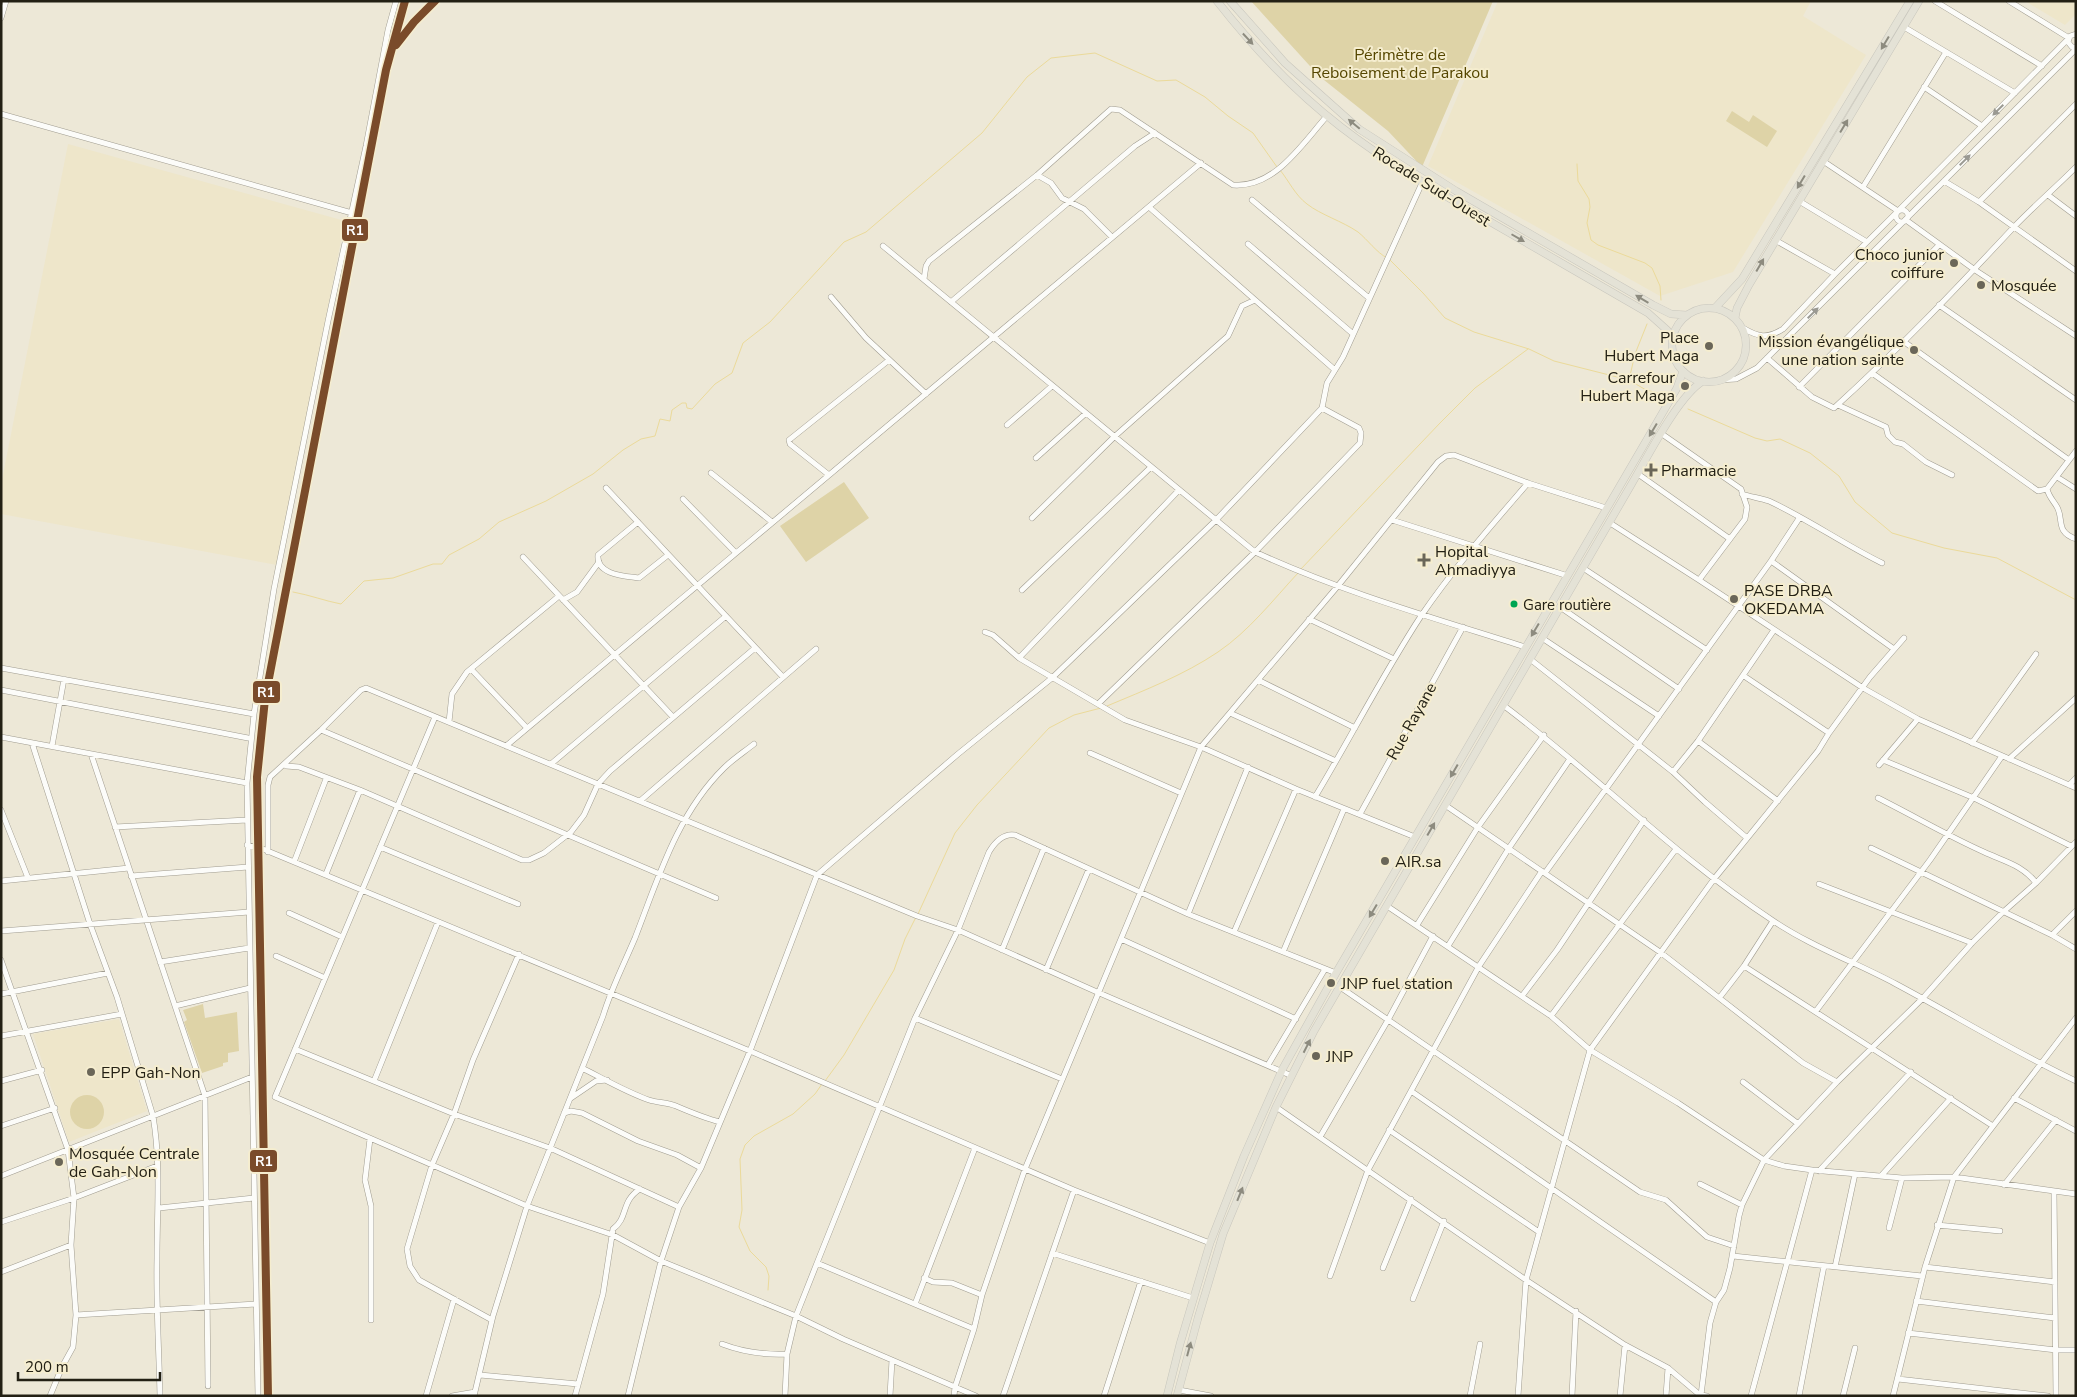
<svg xmlns="http://www.w3.org/2000/svg" width="2077" height="1397" viewBox="0 0 2077 1397" font-family="'Nunito Sans',sans-serif">
<style>
.built{fill:#eee6ca}
.green{fill:#ded3a7}
.lines{fill:none;stroke-linecap:round;stroke-linejoin:round}
.stream{stroke:#ebda9a;stroke-width:1}
.minor-casing{stroke:#a09c90;stroke-width:6}
.major-casing{stroke:#c8c6bd;stroke-width:8}
.minor{stroke:#fcfcf9;stroke-width:5}
.major{stroke:#e4e2d6;stroke-width:7}
.rail-casing{stroke:#bab8b4;stroke-width:3}
.rail{stroke:#f5edcf;stroke-width:1;stroke-dasharray:4;stroke-linecap:butt}
.rail-1-casing{stroke:#f5edcf;stroke-width:11}
.rail-1{stroke:#7a4b2a;stroke-width:8}
.oneway{fill:#8d8b7f}
.oneway2{fill:#9a9992}
.poi-dot{fill:#6a6658;stroke:#f5edcf;stroke-width:2}
.bus-dot{fill:#00a651;stroke:#f5edcf;stroke-width:2}
.labels{text-anchor:middle;stroke-width:4;stroke-linejoin:round;paint-order:stroke}
.bus-label{font-size:15px;fill:#232014;stroke:#f5edcf;text-anchor:start}
.park-label{font-size:16px;fill:#554600;stroke:#f5edcf}
.street-label{font-size:16px;fill:#232014;stroke:#f5edcf}
.poi-label{font-size:16px;fill:#232014;stroke:#f5edcf;text-anchor:start}
.line-badge{stroke:#f5edcf;stroke-width:2}
.badge-label{font-size:14px;text-anchor:middle;font-weight:bold;fill:#fff}
</style>
<rect width="100%" height="100%" fill="#ede8d7"/>
<path class="built" d="M1498 1H1811L1803 16 1866 55 1733 272 1660 296 1428 166Z
M2025 1H2076V14L2065 25Z
M68 144 345 221 277 565 1 514V485Z
M119 1019 147 1111 69 1142 33 1034Z"/>
<path class="green" d="M1251 1H1493L1422 167 1388 131 1319 76Z
M1732 111 1749 122 1753 115 1777 131 1767 147 1726 121Z
M844 482 869 518 806 562 780 526Z
M203 1004 205 1018 237 1012 239 1051 228 1053V1062L223 1063V1066L202 1073 184 1022 187 1020 183 1010Z
M70 1112a17 17 0 1 1 34 0a17 17 0 1 1-34 0Z"/>
<g class="lines">
<path class="stream" d="M1577 164 1578 181 1589 199 1590 207 1587 223 1591 240 1598 245 1645 263 1652 268 1660 286 1661 300
M1280 170C1289 181 1295 195 1307 204 1321 215 1342 221 1358 232 1368 240 1376 252 1387 258
M1390 260 1423 293 1445 318 1474 332 1529 349 1554 361 1629 380 1646 390 1662 394
M1629 380 1635 354 1647 324
M1688 409 1755 438 1767 441 1780 439 1810 453 1839 476 1855 502 1892 533 1944 548 1997 558 2076 600
M1300 570 1440 423 1475 388 1528 349
M293 592C310 595 325 601 341 604L364 581 393 578 433 564H442L449 555 479 539 499 522 546 501 593 474 623 450 641 439 655 436 660 419 670 421 672 410 682 403H686L687 408 692 409 715 384 732 373 743 343 770 322 844 242 866 232 982 133 1027 77 1051 58 1095 53 1157 81 1176 80 1205 97 1228 116 1253 133 1277 167
M1107 706C1145 690 1184 675 1218 652 1249 631 1273 600 1298 573
M918 914 955 833 977 805 1049 728 1074 715 1101 708
M825 1081 844 1055 894 970 905 939 916 917
M768 1290 769 1276 766 1267 750 1251 739 1227 742 1210 740 1159 745 1145 754 1136 793 1114 815 1094 822 1084"/>
<g class="minor-casing">
<path id="minor" d="M1935 1 2042 66
M1 18 6 1
M1904 27 2015 93
M2076 34 2070 36 2068 42 2072 47H2076
M1924 87 1982 126
M1 114 352 213
M1823 161 1898 211 2069 38 2009 1
M1037 175 1051 183 1062 198 1084 209 1112 237
M1944 181 1979 202 2076 271
M1863 187 1946 52
M2048 195 2076 216
M1252 200 1369 298
M1799 201 1867 242
M1979 202 2076 104
M1149 207 1335 370
M1896 216a6 6 0 1 1 12 0a6 6 0 1 1-12 0Z
M1906 220 1975 270 2076 336
M1775 240 1835 274
M1248 244 1352 333
M883 246 1255 552C1342 592 1434 618 1525 647
M924 279 926 266 929 261 1037 175 1111 109 1120 110 1233 185C1275 188 1302 144 1327 116
M831 297 866 338 926 394
M951 302 1135 146 1155 133
M1939 305 2076 400
M1743 328C1758 337 1767 339 1783 329L1835 274 1897 212
M1903 341 2069 460
M1767 358 1812 397 1834 408C1897 351 1955 290 2013 228 2033 207 2055 188 2076 167
M1872 373 2038 491 2047 489 2076 451
M1719 380 1736 379 1757 368 2076 49
M1799 387 1939 245
M1838 405 1886 427 1888 435 1895 442 1903 444 1926 462 1952 475
M1007 425 1052 386
M1662 434 1741 489 1747 507 1745 519 1699 580
M1036 458 1085 414
M711 473 772 522
M1638 474 1730 539
M829 475 790 444 789 440 889 360
M2057 477 2076 489
M606 488 783 677
M2047 489C2049 497 2053 500 2057 507 2064 519 2055 532 2076 539
M1742 494C1751 497 1760 498 1769 501 1808 519 1843 544 1882 563
M683 499 736 553
M1032 518 1114 437 1228 336 1242 306 1255 300
M1392 520 1568 576
M638 522 598 555C596 575 625 576 639 578L668 555
M1610 523 1699 580 1863 688 1918 719 2076 788
M523 557 673 717
M1771 561 1894 649
M1583 568 1707 650
M1022 590 1151 467
M563 600 577 592 599 562
M1560 607 1679 689
M1309 619 1394 659
M985 632 993 635 1019 658 1125 720 1201 747 1296 789 1415 837
M1542 638 1659 716
M1019 658 1179 490
M1530 659 1673 772 1705 802 1747 838
M1 668 254 714
M471 669 527 728
M1258 680 1355 728
M1 690 248 738
M1098 704 1255 552 1360 443 1361 433 1359 428 1322 408
M1503 705C1595 774 1676 857 1772 920 1810 946 1855 962 1896 984 1956 1016 2014 1052 2076 1081
M1230 713 1336 761
M435 717 275 1097 527 1206 613 1235 661 1261 796 1316 843 1339 976 1396
M449 722 452 694 467 672 559 596
M321 730 716 898
M1829 733 1870 677 1904 638
M1 737 247 783
M1698 741 1778 801
M32 743 90 924 117 997 153 1116C161 1163 157 1210 157 1258 156 1304 159 1350 160 1396
M1972 743 2036 654
M52 746 64 679
M506 746 1201 163
M1090 753 1181 793
M91 754 205 1096 208 1386
M2009 759 2076 698
M1883 760 1974 798 2071 846
M284 764 286 766 299 767 360 790 522 860H529L544 853 571 832 584 815 598 784 610 771 755 648
M551 764 726 616
M1879 765 1918 719
M1673 772 1698 741 1774 630
M2069 785 2076 778
M1315 797C1351 737 1383 674 1421 616 1453 569 1491 526 1528 483
M1878 798C1914 816 1948 836 1984 852 2003 861 2023 865 2036 883
M640 801 816 649
M1445 805 1660 952 1803 1063 1837 1082
M1 810 28 878
M1360 814 1463 627
M115 827 247 820
M247 845 258 847 750 1051 1074 1190 1210 1243
M380 847 518 904
M1871 848 2052 935 2076 949
M268 852V785L270 777 321 730 361 690 366 688 917 916 958 930 1097 992 1292 1076
M294 862 326 779
M1545 873 1771 561 1800 517
M326 874 360 790
M131 876 248 867
M1 881 129 868
M1819 884 1972 943
M1387 906 1551 1016 1590 1050 1678 1103 1764 1160 1784 1166 1812 1170 1902 1178 1954 1177 2076 1194
M289 913 342 937
M1188 914 1248 767
M1417 925 1478 827 1544 735
M1 931 249 912
M1234 932 1296 789
M2052 935 2076 911
M1121 939 1296 1019
M1448 946 1509 848 1570 759
M1002 950 1044 848
M1283 952 1344 809
M276 956 325 978
M1 960 68 1150 74 1198 71 1245 76 1315 73 1347 62 1367 50 1396
M160 962 249 948
M1744 966 1993 1126
M1046 970 1089 869
M1340 987 1640 1192 1666 1200 1707 1237 1734 1246
M1 994 108 973
M1522 996 1557 950 1644 820
M1720 997 1744 966 1773 921
M175 1006 250 988
M1816 1011 1930 860 2002 756
M1551 1016 1676 849
M915 1018 1062 1079
M1 1036 122 1014
M295 1049 454 1114 550 1148 679 1207
M1268 1065 1325 969
M582 1068C604 1079 626 1092 649 1100 658 1103 668 1102 676 1106 690 1112 704 1118 720 1122
M1 1081 42 1070
M374 1081 438 922
M1743 1082 1797 1123
M1411 1091 1716 1302
M571 1098 596 1081 607 1080
M2014 1098 2076 1131
M1276 1107 1526 1280 1625 1345 1668 1368 1701 1396
M564 1113 571 1111 582 1113 638 1141 677 1155 701 1168
M1 1126 55 1108
M1389 1130 1539 1232
M1320 1137 1388 1020 1433 936
M370 1139 365 1180 371 1206V1320
M1819 1171 1911 1072
M1 1176 252 1077
M1881 1176 1951 1098
M1700 1184 1742 1205
M2004 1185 2056 1120
M2054 1192 2056 1396
M159 1208 254 1198
M1 1222 74 1198 157 1166
M1937 1225 2000 1231
M1889 1228 1902 1178
M1052 1253 1193 1298
M1733 1256 1922 1276
M817 1263 915 1018 958 930 989 852C995 842 1003 833 1015 835L1188 914 1336 973
M1835 1267 1855 1174
M1925 1267 2055 1282
M1383 1268 1411 1199
M1 1272 71 1245
M1330 1276 1368 1170 1479 966 1542 871
M924 1278 933 1282 952 1283 982 1295
M1413 1299 1444 1221
M1916 1301 2055 1318
M915 1304 975 1148
M76 1315 256 1304
M492 1320 419 1280 410 1266 407 1249 432 1165 454 1114 473 1060 519 954
M1908 1333 2056 1350H2076
M722 1344C743 1352 765 1355 787 1354
M480 1375 578 1384
M1898 1379 2048 1396
M1179 1390 1211 1396
M258 1396 247 783 254 714 274 589 328 321 366 146 388 30 396 1
M426 1396 454 1299
M452 1396 475 1392
M474 1396 493 1316 527 1206 603 1016C611 989 624 964 635 938 658 879 677 814 724 768 733 759 744 752 754 744
M575 1396 603 1294 613 1229C629 1217 620 1202 640 1189
M628 1396 661 1261 679 1207 701 1168 750 1051 817 875 958 754 1052 678 1216 520 1322 408 1327 383 1343 357 1422 183
M785 1396 787 1354 796 1316 817 1263 974 1329
M890 1396 892 1360
M954 1396 955 1387 974 1329 982 1295 1025 1169 1201 747 1337 587 1438 462 1446 456 1454 455 1528 483 1606 508
M1003 1396 1074 1190
M1104 1396 1141 1281
M1470 1396 1480 1344
M1518 1396 1526 1280 1590 1050 1714 879 1818 751 1829 733 1744 676
M1572 1396 1576 1311
M1620 1396 1625 1345
M1666 1396 1668 1368
M1707 1396 1701 1395 1710 1323 1716 1302 1724 1290 1730 1268 1739 1216 1742 1205 1764 1160 1837 1082 1923 998 1972 943 2002 913 2036 883 2076 842
M1751 1396 1812 1170
M1799 1396 1824 1266
M1843 1396 1855 1348
M1893 1396 1925 1267 1954 1177 2076 1018"/>
</g>
<g class="major-casing">
<path id="major" d="M1217 1C1253 47 1294 91 1341 127 1389 164 1442 194 1494 224 1545 254 1597 283 1648 313L1667 330 1673 338
M1230 1 1285 63 1359 129 1456 191 1653 305 1671 314 1687 315
M1672 345a37 37 0 1 1 74 0a37 37 0 1 1-74 0Z
M1715 308 1742 279 1910 1
M1735 318 1737 308 1749 285 1919 1
M1167 1396 1180 1344 1210 1243 1244 1156 1282 1070 1336 973 1656 424 1677 388 1683 371
M1177 1396 1198 1318 1223 1234 1276 1107 1314 1031 1631 485C1647 458 1678 396 1703 381"/>
</g>
<use href="#minor" class="minor"/>
<use href="#major" class="major"/>
<g class="rail-casing">
<path id="rail" d="M389 59 402 37 435 1"/>
</g>
<use href="#rail" class="rail"/>
<g class="rail-1-casing">
<path id="rail-1" d="M396 45 414 22 435 1
M268 1396 257 777 265 699 386 70 405 1"/>
</g>
<use href="#rail-1" class="rail-1"/>
</g>
<defs><path id="oneway-solid" d="M-6-.8H1V-3.2L6.5 0L1 3.2V.8H-6Z" transform="scale(1.25)"/></defs>
<g class="oneway">
<use href="#oneway-solid" transform="translate(1248 39) rotate(47)"/>
<use href="#oneway-solid" transform="translate(1885 43) rotate(121)"/>
<use href="#oneway-solid" transform="translate(1354 124) rotate(-140)"/>
<use href="#oneway-solid" transform="translate(1844 126) rotate(-59)"/>
<use href="#oneway-solid" transform="translate(1801 182) rotate(121)"/>
<use href="#oneway-solid" transform="translate(1518 238) rotate(30)"/>
<use href="#oneway-solid" transform="translate(1760 265) rotate(-60)"/>
<use href="#oneway-solid" transform="translate(1642 299) rotate(-149)"/>
<use href="#oneway-solid" transform="translate(1653 430) rotate(121)"/>
<use href="#oneway-solid" transform="translate(1535 630) rotate(121)"/>
<use href="#oneway-solid" transform="translate(1454 771) rotate(120)"/>
<use href="#oneway-solid" transform="translate(1431 829) rotate(-60)"/>
<use href="#oneway-solid" transform="translate(1373 911) rotate(121)"/>
<use href="#oneway-solid" transform="translate(1307 1046) rotate(-63)"/>
<use href="#oneway-solid" transform="translate(1240 1194) rotate(-68)"/>
<use href="#oneway-solid" transform="translate(1189 1349) rotate(-75)"/>
</g>
<g class="oneway2">
<use href="#oneway-solid" transform="translate(1998 110) rotate(135)"/>
<use href="#oneway-solid" transform="translate(1965 160) rotate(-45)"/>
<use href="#oneway-solid" transform="translate(1813 313) rotate(-45)"/>
</g>
<g class="poi-dot">
<circle cx="1954" cy="263" r="5"/>
<circle cx="1981" cy="285" r="5"/>
<circle cx="1709" cy="346" r="5"/>
<circle cx="1914" cy="350" r="5"/>
<circle cx="1685" cy="386" r="5"/>
<path d="M1648.5 462.5h5v5h5v5h-5v5h-5v-5h-5v-5h5z"/>
<path d="M1421.5 552.5h5v5h5v5h-5v5h-5v-5h-5v-5h5z"/>
<circle cx="1734" cy="599" r="5"/>
<circle cx="1385" cy="861" r="5"/>
<circle cx="1331" cy="983" r="5"/>
<circle cx="1316" cy="1056" r="5"/>
<circle cx="91" cy="1072" r="5"/>
<circle cx="59" cy="1162" r="5"/>
</g>
<circle class="bus-dot" cx="1514" cy="604" r="4.5"/>
<g class="labels">
<g class="bus-label">
<text x="1523" y="610">Gare routière</text>
</g>
<g class="park-label">
<text x="1400" y="60">Périmètre de<tspan x="1400" dy="18">Reboisement de Parakou</tspan></text>
</g>
<g class="street-label">
<text transform="translate(1432 186) rotate(32)" y="6">Rocade Sud-Ouest</text>
<text transform="translate(1411 721) rotate(-61)" y="6">Rue Rayane</text>
</g>
<g class="poi-label">
<text x="1944" y="260" text-anchor="end">Choco junior<tspan x="1944" dy="18">coiffure</tspan></text>
<text x="1991" y="291">Mosquée</text>
<text x="1699" y="343" text-anchor="end">Place<tspan x="1699" dy="18">Hubert Maga</tspan></text>
<text x="1904" y="347" text-anchor="end">Mission évangélique<tspan x="1904" dy="18">une nation sainte</tspan></text>
<text x="1675" y="383" text-anchor="end">Carrefour<tspan x="1675" dy="18">Hubert Maga</tspan></text>
<text x="1661" y="476">Pharmacie</text>
<text x="1435" y="557">Hopital<tspan x="1435" dy="18">Ahmadiyya</tspan></text>
<text x="1744" y="596">PASE DRBA<tspan x="1744" dy="18">OKEDAMA</tspan></text>
<text x="1395" y="867">AIR.sa</text>
<text x="1341" y="989">JNP fuel station</text>
<text x="1326" y="1062">JNP</text>
<text x="101" y="1078">EPP Gah-Non</text>
<text x="69" y="1159">Mosquée Centrale<tspan x="69" dy="18">de Gah-Non</tspan></text>
</g>
</g>
<g class="line-badge">
<rect x="341" y="218" width="28" height="24" rx="5" fill="#7a4b2a"/>
<rect x="252" y="680" width="29" height="24" rx="5" fill="#7a4b2a"/>
<rect x="249" y="1149" width="29" height="24" rx="5" fill="#7a4b2a"/>
</g>
<g class="badge-label">
<text x="355" y="235">R1</text>
<text x="266" y="697">R1</text>
<text x="264" y="1166">R1</text>
</g>
<rect width="2077" height="1397" fill="none" stroke="#232014" stroke-width="5"/>
<path d="M18 1372v8h142v-8" fill="none" stroke="#232014" stroke-width="2.5"/>
<text x="25" y="1372" font-size="15" fill="#232014" stroke="#f5edcf" stroke-width="4" paint-order="stroke">200 m</text>
</svg>
